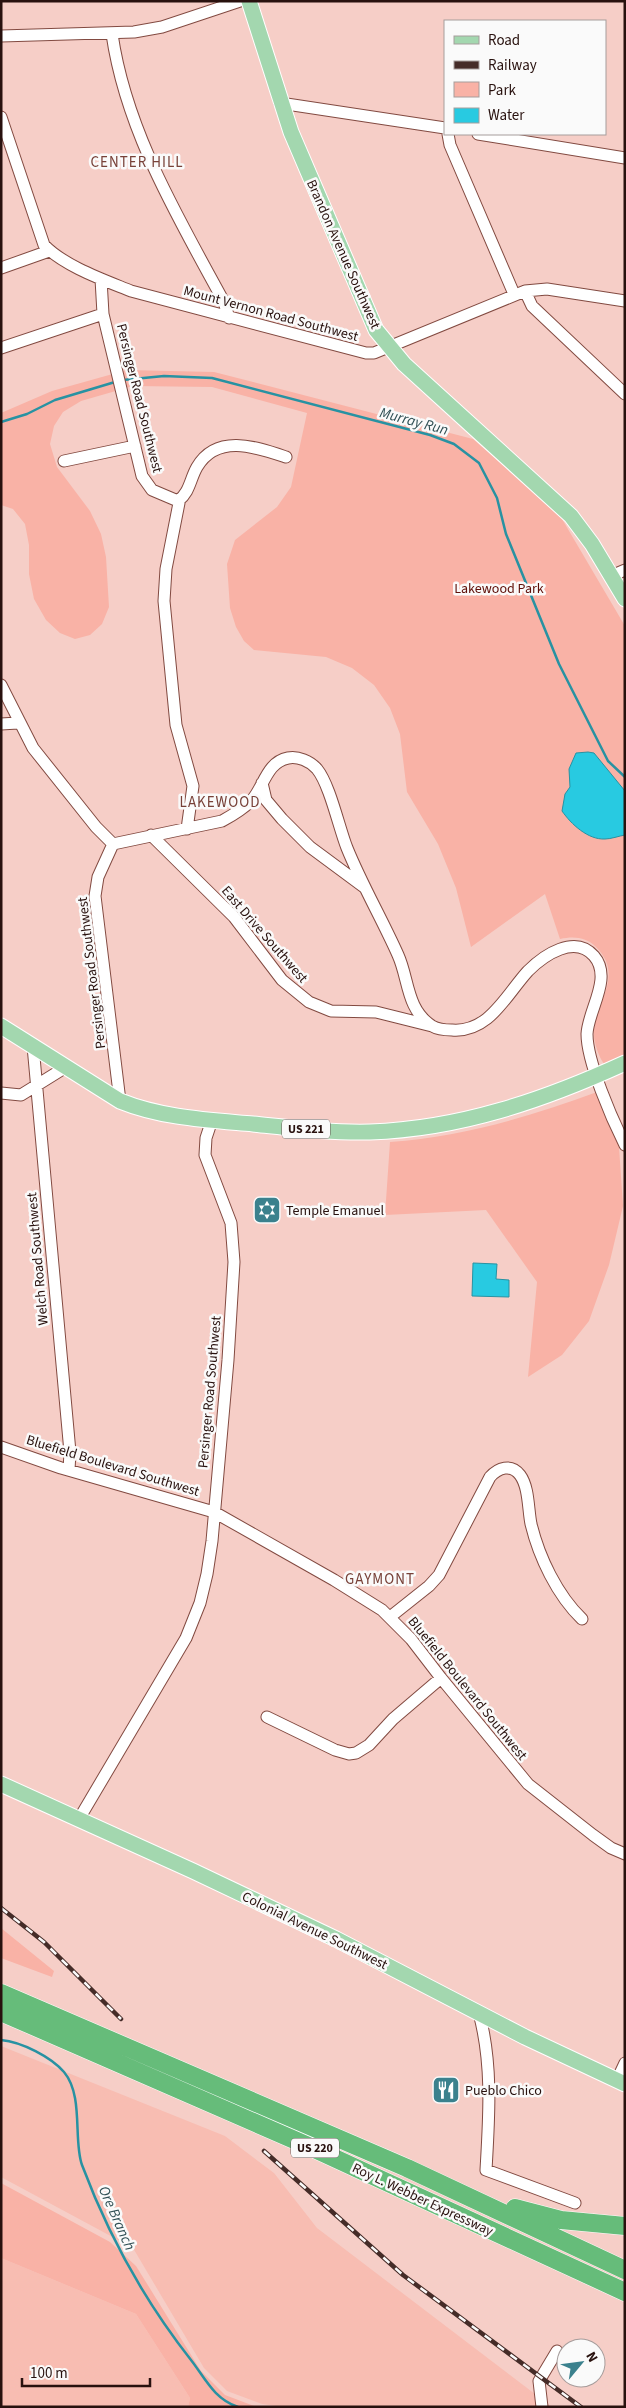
<svg xmlns="http://www.w3.org/2000/svg" width="626" height="2408" viewBox="0 0 626 2408" font-family="'Source Sans 3',sans-serif">
<style>
.built{fill:#f8bdb2}
.green{fill:#f9b2a6}
.water{fill:#28cae1;stroke:#2892a2}
.lines{fill:none;stroke-linecap:round;stroke-linejoin:round}
.stream{stroke:#2892a2;stroke-width:2.5}
.minor-casing{stroke:#824a41;stroke-width:13}
.major-casing{stroke:#fff;stroke-width:17}
.highway-casing{stroke:#fff;stroke-width:19}
.minor{stroke:#fff;stroke-width:11}
.major{stroke:#a3d7af;stroke-width:15}
.highway{stroke:#66bc7a;stroke-width:18}
.rail-casing{stroke:#452c28;stroke-width:4.5}
.rail{stroke:#fafafa;stroke-width:2.5;stroke-dasharray:8;stroke-linecap:butt}
.labels{text-anchor:middle;stroke-width:5;stroke-linejoin:round;paint-order:stroke}
.shield{fill:#fafafa;stroke:#675755;stroke-width:1}
.shield-label{font-size:12px;font-weight:bold;fill:#28110e}
.street-label{font-size:14px;fill:#28110e;stroke:#fafafa}
.park-label{font-size:14px;fill:#5f0f08;stroke:#fafafa}
.poi-label{font-size:14px;fill:#28110e;stroke:#fafafa;text-anchor:start}
.neighbourhood-label{font-size:15px;letter-spacing:1px;fill:#784138;stroke:#fafafa}
.water-label{font-size:15px;font-style:italic;fill:#2f4e53;stroke:#fafafa}
</style>
<rect width="100%" height="100%" fill="#f6cec7"/>
<path class="built" d="M1 2046 225 2136 274 2173 317 2228 552 2407H283L262 2404 227 2391 204 2368 133 2248 1 2177Z
M1 2258 136 2314 190 2398 188 2407H1Z"/>
<path class="green" d="M127 370 214 372 473 439 551 507 562 519 625 626V1055L604 1064C599 1057 594 1043 594 1035 593 1003 626 977 596 947 586 937 574 936 560 939L545 894 471 947 456 888 438 844 407 792 400 734 390 708 374 685 352 668 326 657 254 650 244 641 236 627 230 608 227 564 235 540 277 507 291 487 307 413 212 387 133 386 81 401 63 412 54 426 50 444 57 467 90 511 101 534 106 557 109 607 102 624 90 635 75 639 60 633 46 620 34 599 29 574V545L25 524 13 509 1 505V413L52 391Z
M597 1092 619 1147 623 1206 609 1265 589 1321 562 1355 528 1377 537 1282 486 1210 385 1215 390 1142C462 1137 529 1117 597 1092Z
M1 1928 54 1971 52 1977 1 1958Z
M1 2183 110 2242 136 2266 201 2371 225 2395 257 2407H188L190 2398 136 2314 1 2258Z"/>
<path class="water" d="M588 752 594 753 625 791V835C619 836 611 839 605 839 588 840 571 824 562 811L565 794 570 787 569 769 576 753Z
M473 1263 497 1264 496 1279 509 1280V1297L472 1296Z"/>
<g class="lines">
<path class="stream" d="M123 380 164 376 212 378 430 435 454 444 479 463 497 498 506 534 559 664 608 761 625 777
M1 422 27 414 55 400 115 382
M1 2040C22 2042 51 2057 64 2072 84 2096 73 2140 82 2165 109 2237 143 2299 191 2360 205 2378 214 2399 238 2407"/>
<g class="minor-casing">
<path id="minor" d="M112 34C126 131 178 217 224 302L229 318
M1 36 134 32 162 27 240 1
M280 103 445 128
M1 117 44 245C64 266 104 280 131 291L366 353H374L525 291 547 289 625 301
M448 134 450 145 514 294
M478 134 625 158
M1 268 49 251
M101 279 103 314 142 476 152 490 178 501 179 503 166 569 164 601 176 725 193 786 187 829
M525 291 532 306 625 394
M1 348 103 314
M64 461 135 446
M178 501C190 492 190 479 197 467 217 433 256 447 286 457
M611 576 625 570
M1 685 33 748 96 827 113 844
M1 724 18 723
M262 783 266 800 282 819 310 847 364 887
M151 835 234 917 282 980 309 1002 331 1011 376 1012 432 1026
M113 844 222 821C233 815 243 809 252 800 264 786 267 762 288 758 298 756 310 761 317 769 330 785 339 828 347 848 362 885 382 919 398 955 409 979 406 1009 432 1026 437 1029 446 1030 452 1030 489 1033 506 995 528 971 544 955 575 934 594 956 613 978 588 1010 587 1034 587 1062 612 1119 625 1145
M113 844 98 877 95 896 120 1101
M33 1046 70 1452 69 1470
M1 1093 21 1095 66 1067
M1 1447 61 1468 214 1512 334 1580 382 1610 411 1639 441 1678 528 1784 593 1835 611 1848 625 1854
M390 1617 429 1586 439 1575 490 1477C498 1468 511 1463 520 1475 529 1487 528 1509 531 1524 539 1557 557 1595 582 1619
M267 1717 335 1750 349 1754 356 1753 369 1745 393 1719 441 1678
M79 1819 186 1638 200 1603 207 1574 212 1541 228 1360 234 1262 231 1223 205 1155 206 1138 212 1120
M479 2013C493 2065 489 2117 486 2170L575 2203
M617 2080 625 2063
M542 2407 539 2381 557 2351"/>
</g>
<g class="major-casing">
<path id="major" d="M249 1 291 132 376 330 404 364 571 516 592 544 625 599
M1 1026 120 1101C162 1118 208 1120 253 1124 292 1128 331 1133 370 1132 460 1129 544 1100 625 1063
M1 1784 193 1871 336 1939 525 2037 625 2084"/>
</g>
<g class="highway-casing">
<path id="highway" d="M1 1993 407 2168 625 2270
M1 2012 306 2145 625 2292
M515 2208 561 2220 625 2226"/>
</g>
<use href="#minor" class="minor"/>
<use href="#major" class="major"/>
<use href="#highway" class="highway"/>
<g class="rail-casing">
<path id="rail" d="M1 1908 44 1942 121 2019
M264 2151 403 2275 581 2407"/>
</g>
<use href="#rail" class="rail"/>
</g>
<defs>
<g id="synagogue-square" transform="scale(1.4375)"><rect x="-9" y="-9" width="18" height="18" rx="4" fill="#3b818d" stroke="#fafafa"/><path d="M0-6.5L5.6 3.2H-5.6ZM0 6.5L5.6-3.2H-5.6Z" fill="#fff"/></g>
<g id="restaurant-square" transform="scale(1.4375)"><rect x="-9" y="-9" width="18" height="18" rx="4" fill="#3b818d" stroke="#fafafa"/><path d="M-5-6h1v4h1v-4h1v4h1v-4h1v5L-1.5 .5V6h-2V.5L-5-1ZM5-6V6H3V1.5H1.5Q1.5-4 5-6Z" fill="#fff"/></g>
</defs>
<g fill-rule="evenodd">
<use href="#synagogue-square" x="267" y="1210"/>
<use href="#restaurant-square" x="446" y="2090"/>
</g>
<g class="labels">
<g class="shield">
<rect x="282" y="1119.5" width="48" height="19" rx="4"/>
<rect x="291" y="2138.5" width="48" height="19" rx="4"/>
</g>
<g class="shield-label">
<text x="306" y="1133">US 221</text>
<text x="315" y="2152">US 220</text>
</g>
<g class="street-label">
<text transform="translate(344 254) rotate(66)" y="5">Brandon Avenue Southwest</text>
<text transform="translate(271 313) rotate(15)" y="5">Mount Vernon Road Southwest</text>
<text transform="translate(140 398) rotate(76)" y="5">Persinger Road Southwest</text>
<text transform="translate(265 934) rotate(49)" y="5">East Drive Southwest</text>
<text transform="translate(91 973) rotate(-97)" y="5">Persinger Road Southwest</text>
<text transform="translate(37 1259) rotate(-95)" y="5">Welch Road Southwest</text>
<text transform="translate(209 1392) rotate(-85)" y="5">Persinger Road Southwest</text>
<text transform="translate(113 1465) rotate(17)" y="5">Bluefield Boulevard Southwest</text>
<text transform="translate(468 1688) rotate(51)" y="5">Bluefield Boulevard Southwest</text>
<text transform="translate(315 1930) rotate(26)" y="5">Colonial Avenue Southwest</text>
<text transform="translate(423 2199) rotate(25)" y="5">Roy L. Webber Expressway</text>
</g>
<g class="park-label">
<text x="499" y="593">Lakewood Park</text>
</g>
<g class="poi-label">
<text x="286" y="1215">Temple Emanuel</text>
<text x="465" y="2095">Pueblo Chico</text>
</g>
<g class="neighbourhood-label">
<text x="137" y="167">CENTER HILL</text>
<text x="220" y="807">LAKEWOOD</text>
<text x="380" y="1584">GAYMONT</text>
</g>
<g class="water-label">
<text transform="translate(414 421) rotate(15)" y="5">Murray Run</text>
<text transform="translate(117 2218) rotate(66)" y="5">Ore Branch</text>
</g>
</g>
<rect width="626" height="2408" fill="none" stroke="#28110e" stroke-width="5"/>
<rect x="444" y="20" width="162" height="115" fill="#fafafa" stroke="#a69d9c"/>
<rect x="454" y="36" width="25" height="8" fill="#a3d7af" stroke="#a69d9c"/>
<text x="488" y="45" font-size="15" fill="#28110e">Road</text>
<rect x="454" y="61" width="25" height="8" fill="#452c28" stroke="#a69d9c"/>
<text x="488" y="70" font-size="15" fill="#28110e">Railway</text>
<rect x="454" y="82" width="25" height="15" fill="#f9b2a6" stroke="#a69d9c"/>
<text x="488" y="95" font-size="15" fill="#28110e">Park</text>
<rect x="454" y="108" width="25" height="15" fill="#28cae1" stroke="#a69d9c"/>
<text x="488" y="120" font-size="15" fill="#28110e">Water</text>
<g transform="translate(581 2363) rotate(61)"><circle r="24" fill="#fafafa" stroke="#a69d9c"/>
<path d="M0-4L9 19L0 12L-9 19Z" fill="#3b818d"/>
<text y="-8" font-size="14" font-weight="bold" text-anchor="middle" fill="#28110e">N</text>
</g>
<path d="M22 2378v8h128v-8" fill="none" stroke="#28110e" stroke-width="2.5"/>
<text x="30" y="2378" font-size="15" fill="#28110e" stroke="#fafafa" stroke-width="4" paint-order="stroke">100 m</text>
</svg>
